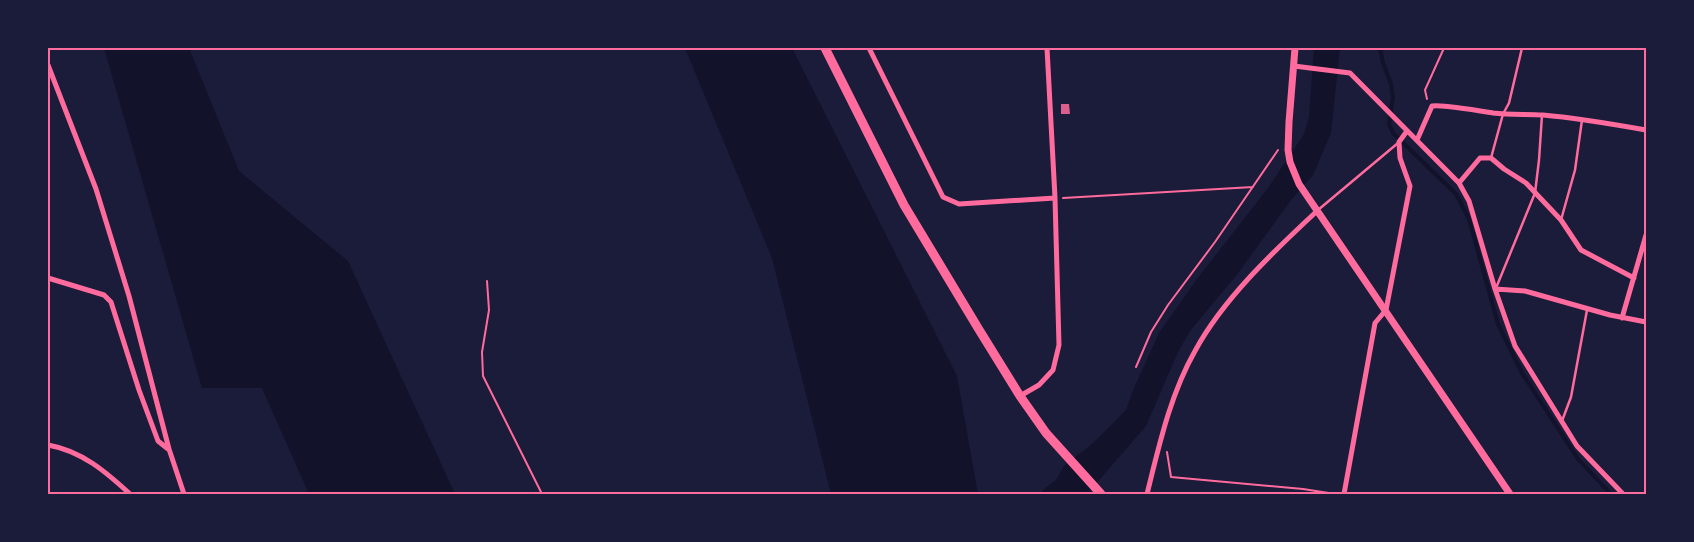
<svg xmlns="http://www.w3.org/2000/svg" width="1694" height="542" viewBox="0 0 1694 542" font-family="Lato,sans-serif">
<style>
.water{fill:#12122b}
.lines{fill:none;stroke-linecap:round;stroke-linejoin:round}
.stream{stroke:#12122b;stroke-width:4}
.building{fill:#dd5f8e}
.path{stroke:#ff6b9d;stroke-width:2}
.service{stroke:#ff6b9d;stroke-width:2.5}
.minor{stroke:#ff6b9d;stroke-width:5}
.tertiary{stroke:#ff6b9d;stroke-width:7}
.primary{stroke:#ff6b9d;stroke-width:9}
.neatline{fill:none;stroke:#ff6b9d;stroke-width:2}
</style>
<rect width="100%" height="100%" fill="#1b1b3a"/>
<path class="water" d="M104 48H189L239 171 348 261 455 494H309L262 388H202Z
M685 48H792L957 376 978 494H831L772 258Z
M1314 48H1340L1331 133 1313 175 1291 200 1239 272 1190 331 1178 352 1146 426 1087 494H1041L1044 489 1056 480 1064 466 1092 444 1126 410 1134 388 1159 333 1197 279 1268 188 1304 134 1309 117Z"/>
<g class="lines">
<path class="stream" d="M1380 48 1383 63 1391 84 1393 97 1389 124 1393 133 1456 194 1469 219 1498 324 1522 373 1578 459 1611 494"/>
</g>
<path class="building" d="M1061 104H1069L1070 114H1061Z"/>
<g class="lines">
<path class="path" d="M1427 99 1425 90 1444 48
M1063 198 1253 187
M487 281 489 310 482 352 483 376 542 494
M1136 367 1151 332 1168 305 1215 242 1278 150
M1167 452 1171 477 1303 489 1335 494"/>
<path class="service" d="M1491 158 1503 114 1509 103 1522 48
M1318 210 1398 143
M1561 220 1575 170 1582 120
M1496 288 1535 193 1539 160 1542 115
M1562 421 1571 397 1587 310"/>
<path class="minor" d="M869 48 943 197 959 204 1055 198
M48 65 96 189 129 296 169 449 184 494
M1294 66 1350 73 1459 183 1469 201 1495 289 1515 346 1577 446 1623 494
M1417 140 1432 106C1441 104 1481 111 1493 113 1510 115 1527 114 1543 115 1578 118 1612 124 1646 130
M1459 183 1480 158H1491L1504 169 1526 183 1561 220 1581 250 1634 278
M48 278 104 295 111 302 139 390 158 441 168 449
M1495 289 1525 291 1610 315 1646 322
M1622 318 1646 235
M1020 396 1039 385 1053 370 1059 345 1055 198 1047 48
M48 445C82 451 106 472 130 494
M1147 494C1159 446 1170 395 1195 351 1223 299 1274 251 1317 211
M1344 494 1375 323 1386 310 1410 186 1400 158 1399 142 1407 131"/>
<path class="tertiary" d="M1295 48 1289 122 1288 150 1290 162 1299 184 1510 494"/>
<path class="primary" d="M825 48 904 205 978 328 1020 396 1046 433 1101 494"/>
</g>
<rect width="1694" height="542" fill="none" stroke="#1b1b3a" stroke-width="98"/>
<rect x="49" y="49" width="1596" height="444" class="neatline"/>
</svg>
